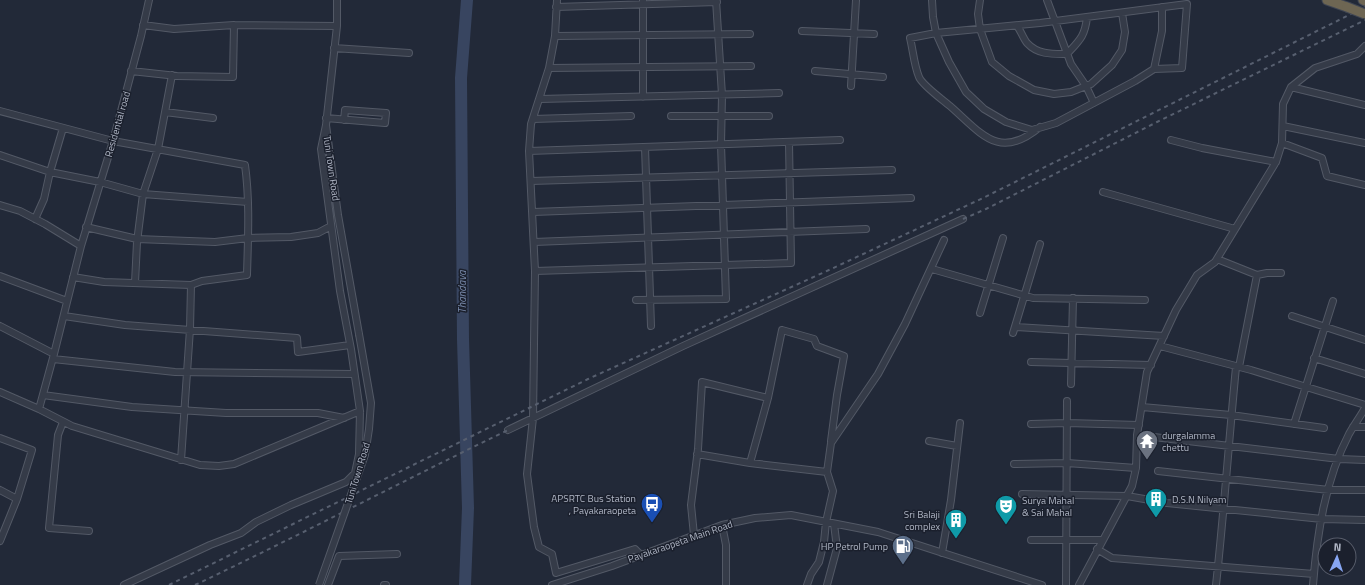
<svg xmlns="http://www.w3.org/2000/svg" width="1365" height="585" viewBox="0 0 1365 585" font-family="'Titillium Web',sans-serif">
<style>
.lines{fill:none;stroke-linecap:round;stroke-linejoin:round}
.river{stroke:#384560;stroke-width:12}
.minor-casing{stroke:#535966;stroke-width:8}
.highway-casing{stroke:#404653;stroke-width:11}
.minor{stroke:#353b48;stroke-width:6}
.highway{stroke:#6e6653;stroke-width:9}
.rail{stroke:#575f6f;stroke-width:2;stroke-dasharray:4 4;stroke-linecap:butt}
.minor-bridge-casing{stroke:#535966;stroke-width:8;stroke-linecap:butt}
.highway-bridge-casing{stroke:#404653;stroke-width:11;stroke-linecap:butt}
.minor-bridge{stroke:#353b48;stroke-width:6}
.highway-bridge{stroke:#6e6653;stroke-width:9}
.labels{text-anchor:middle;stroke-width:3;stroke-linejoin:round;paint-order:stroke}
.street-label{font-size:10px;fill:#b0b6c5;stroke:#1b202d}
.poi-label{font-size:10px;fill:#b0b6c5;stroke:#1b202d;text-anchor:start}
.water-label{font-size:11px;font-style:italic;fill:#798aab;stroke:#1b202d}
</style>
<rect width="100%" height="100%" fill="#222938"/>
<g class="lines">
<path class="river" d="M465 585 468 508 463 339 461 78 467 0"/>
<g class="minor-casing">
<path id="minor" d="M337 0V26L326 125 338 215 359 334
M557 0 555 36 549 68 531 124 529 151 535 271 533 418 527 474 534 527 539 547 552 554 556 573 635 549 641 555
M643 0V97
M932 0 933 17 936 33 1040 23 1187 4 1182 68 1154 69 1135 81 1056 123 1032 130 1006 122 984 109 966 92 949 62 936 33 910 38C913 50 914 65 919 77 922 85 943 100 950 106 982 134 999 161 1040 127
M980 0 978 14 980 29 992 62 1009 76 1034 90 1054 94 1071 92 1091 84 1112 65 1122 50 1125 32 1122 13
M1047 0 1071 64 1086 86 1094 103
M556 7 717 2
M143 25 174 29 234 25 337 26
M1017 26C1021 31 1023 38 1027 43 1038 55 1053 54 1067 54 1080 40 1085 36 1087 17
M802 31 874 34
M555 36 750 34
M334 48 409 53
M549 68 751 66
M1154 69 1162 31V7
M131 71 177 76 233 77 234 25
M815 71 883 77
M851 86 856 0
M1291 87 1365 105
M540 99 779 93
M0 111 113 141 245 165C250 201 248 238 247 275L202 281 191 285 104 282 73 277
M165 112 213 118
M671 116H769
M326 118 385 123 386 113 345 110 344 120
M533 119 631 116
M1283 126 1365 143
M1171 140 1202 148 1276 162
M1282 143 1322 158 1327 176 1365 185
M645 147 651 326
M529 151 840 140
M0 155 50 172 100 182 143 194 248 202
M531 181 892 170
M1103 192 1235 229
M0 205 20 211 45 224 81 246
M533 212 911 198
M35 219 44 199 50 172 63 128
M86 227 137 239 215 242 248 238 291 237 318 233 331 226
M534 242 866 229
M1217 259 1257 275 1239 367
M932 269 1033 298 1145 300
M535 271 791 263 789 142
M1257 275 1267 273H1281
M0 276 67 301
M135 283 137 242 143 194 158 149 172 75
M636 300 726 299 721 144 722 95 716 0
M980 313 1003 238
M64 316 125 325 297 338 298 352 350 345
M1292 316 1365 340
M0 326 54 354 39 409
M1015 327 1164 336
M1013 333 1040 244
M1160 346 1251 370 1365 405
M54 354 81 246 113 141 141 36 149 0
M1314 358 1365 374
M53 359 175 372 354 374
M1031 362 1151 365
M1071 384 1073 298
M0 392 39 409 72 426 200 465 219 466 234 464 360 411
M43 395 132 407 226 413H318L344 418
M1142 407 1231 415 1324 428
M63 422 58 435 49 528 89 531
M1031 424 1067 423 1139 425
M1294 424 1333 301
M1353 427H1365
M508 430 683 346 963 219
M1137 435 1339 459 1365 460
M0 438 32 450 17 499 0 541
M929 441 957 446
M697 454 750 463 827 472
M181 460 190 329 191 285
M750 463 768 398 782 330 814 339 817 346 844 356 837 395 831 441
M1014 464 1067 463 1136 468
M1158 471 1329 490H1365
M0 490 17 499
M1022 494 1127 496 1167 503 1322 519 1365 520
M722 525 726 545V585
M694 535 691 505 698 449 702 382 768 398
M1031 540H1102
M1097 549 1112 558 1314 574
M942 553 951 500 960 423
M124 585 210 545 241 533 256 522 291 505 346 482 355 473 359 454 360 411 351 349 340 291 321 149 326 125
M328 585 339 556 397 554
M384 585H386
M552 585 612 566 722 525 755 518 791 515 878 532 1042 585
M807 585 811 574 819 562 824 542 826 522 833 491 827 472 831 443 878 374 905 324 944 240
M827 585 837 548 834 524
M1066 585 1067 401
M1079 585 1132 486 1136 468 1137 435 1147 372 1176 310 1197 275 1215 262 1276 162 1282 143 1283 104 1291 87 1315 68 1357 54 1365 46
M1216 585C1224 512 1229 439 1236 367
M1313 585C1317 534 1325 480 1349 434 1354 425 1360 417 1365 408"/>
</g>
<g class="highway-casing">
<path id="highway" d="M1327 0 1347 7
M1363 0 1365 1"/>
</g>
<use href="#minor" class="minor"/>
<use href="#highway" class="highway"/>
<path class="rail" d="M963 219 986 209 1157 122 1365 20
M169 585 588 379 829 270 983 198 1365 7
M195 585C300 535 403 481 508 430"/>
<g class="minor-bridge-casing">
<path id="minor-bridge" d="M319 585 365 455 369 429 371 403 359 334"/>
</g>
<g class="highway-bridge-casing">
<path id="highway-bridge" d="M1347 7 1365 14"/>
</g>
<use href="#minor-bridge" class="minor-bridge"/>
<use href="#highway-bridge" class="highway-bridge"/>
</g>
<defs>
<g id="temple-pin" transform="scale(1.15)"><path d="M0 17L-7.5 6A9.5 9.5 0 1 1 7.5 6Z" fill="#6b7280" stroke="#1b202d"/><path d="M0-6L5-2H3V0L6.5 2.5H4V6H1.5V3h-3V6H-4V2.5H-6.5L-3 0V-2H-5Z" fill="#fff"/></g>
<g id="building-pin" transform="scale(1.15)"><path d="M0 17L-7.5 6A9.5 9.5 0 1 1 7.5 6Z" fill="#0f9aa8" stroke="#1b202d"/><path d="M-4-6H4V6H1V3H-1V6H-4ZM-2.5-4.3h1.7v1.8h-1.7ZM.8-4.3h1.7v1.8H.8ZM-2.5-1h1.7V.8h-1.7ZM.8-1h1.7V.8H.8Z" fill="#fff"/></g>
<g id="bus-pin" transform="scale(1.15)"><path d="M0 17L-7.5 6A9.5 9.5 0 1 1 7.5 6Z" fill="#1a4fb4" stroke="#1b202d"/><path d="M-5-6H5V4H4V6H2V4H-2V6H-4V4H-5ZM-3.5-4V0h7V-4ZM-3.5 1.2v1.5H-2V1.2ZM2 1.2v1.5H3.5V1.2Z" fill="#fff"/></g>
<g id="theatre-pin" transform="scale(1.15)"><path d="M0 17L-7.5 6A9.5 9.5 0 1 1 7.5 6Z" fill="#0f9aa8" stroke="#1b202d"/><path d="M-5-5.5Q0-4 5-5.5V0Q5 5 0 6Q-5 5-5 0ZM-3.3-2.5H-1v1.5H-3.3ZM1-2.5H3.3v1.5H1ZM-2.8 1Q0 5.5 2.8 1Z" fill="#fff"/></g>
<g id="fuel-pin" transform="scale(1.15)"><path d="M0 17L-7.5 6A9.5 9.5 0 1 1 7.5 6Z" fill="#5c6f8a" stroke="#1b202d"/><path d="M-5.5-6h7V0h2V4h1.3V-2.5L3-4.5l.8-.8L6-3V5H2.5V1h-1V6h-7ZM-4.2-4.7v3.2H.2V-4.7Z" fill="#fff"/></g>
</defs>
<g fill-rule="evenodd">
<use href="#temple-pin" x="1147" y="441"/>
<use href="#building-pin" x="1156" y="499"/>
<use href="#bus-pin" x="652" y="504"/>
<use href="#theatre-pin" x="1006" y="506"/>
<use href="#building-pin" x="956" y="520"/>
<use href="#fuel-pin" x="903" y="546"/>
</g>
<g class="labels">
<g class="street-label">
<text transform="translate(117 124) rotate(-74)" y="4">Residential road</text>
<text transform="translate(332 168) rotate(82)" y="4">Tuni Town Road</text>
<text transform="translate(357 473) rotate(-73)" y="4">TuniTown Road</text>
<text transform="translate(680 541) rotate(-19)" y="4">Payakaraopeta Main Road</text>
</g>
<g class="poi-label">
<text x="1162" y="439">durgalamma<tspan x="1162" dy="12">chettu</tspan></text>
<text x="636" y="502" text-anchor="end">APSRTC Bus Station<tspan x="636" dy="12">, Payakaraopeta</tspan></text>
<text x="1172" y="503">D.S.N Nilyam</text>
<text x="1022" y="504">Surya Mahal<tspan x="1022" dy="12">&amp; Sai Mahal</tspan></text>
<text x="940" y="518" text-anchor="end">Sri Balaji<tspan x="940" dy="12">complex</tspan></text>
<text x="888" y="550" text-anchor="end">HP Petrol Pump</text>
</g>
<g class="water-label">
<text transform="translate(462 292) rotate(-90)" y="4">Thandava</text>
</g>
</g>
<g transform="translate(1337 557) rotate(3)"><circle r="19" fill="#1b202d" stroke="#575c6a"/>
<path d="M0-3L7 15L0 10L-7 15Z" fill="#87a6f3"/>
<text y="-6" font-size="11" font-weight="bold" text-anchor="middle" fill="#b0b6c5">N</text>
</g>
</svg>
